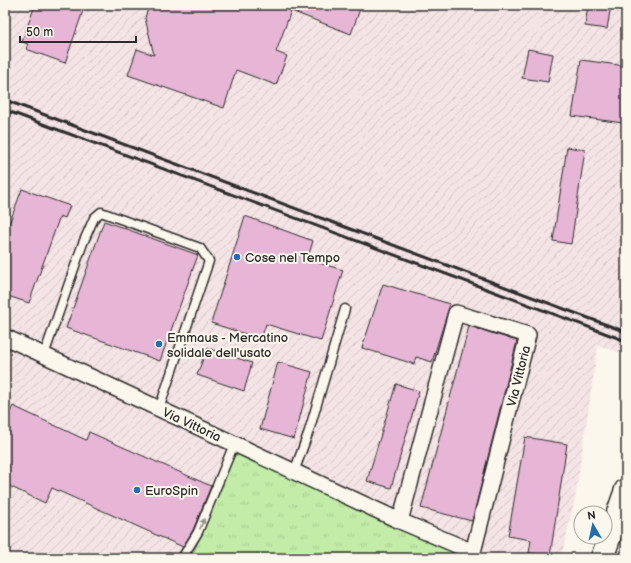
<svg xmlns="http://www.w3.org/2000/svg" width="631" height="563" viewBox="0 0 631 563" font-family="'Balsamiq Sans',sans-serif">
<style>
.industrial{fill:url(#industrial-furrows)}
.grass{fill:url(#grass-tufts);stroke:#768c6a}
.building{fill:#e7b6d6;stroke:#2b2b2b}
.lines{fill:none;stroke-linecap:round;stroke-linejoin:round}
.service-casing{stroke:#2b2b2b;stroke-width:11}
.minor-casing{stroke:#2b2b2b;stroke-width:18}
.secondary-casing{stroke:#2b2b2b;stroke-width:25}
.service{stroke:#fbf7ec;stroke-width:8}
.minor{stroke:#fbf7ec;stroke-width:15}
.secondary{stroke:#fbf7ec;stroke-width:22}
.rail{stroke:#2b2b2b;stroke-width:3}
.oneway{fill:#93918c}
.poi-dot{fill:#1f6fb2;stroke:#fbf7ec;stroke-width:1.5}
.labels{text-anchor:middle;stroke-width:4;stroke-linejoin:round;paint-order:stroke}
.poi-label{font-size:13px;fill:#2b2b2b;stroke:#fbf7ec;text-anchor:start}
.street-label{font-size:13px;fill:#2b2b2b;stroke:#fbf7ec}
</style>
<defs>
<pattern id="industrial-furrows" width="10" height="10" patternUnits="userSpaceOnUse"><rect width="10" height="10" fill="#f5e4e5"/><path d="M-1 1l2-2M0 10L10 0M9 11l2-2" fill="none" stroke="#d2c4c5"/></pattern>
<pattern id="grass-tufts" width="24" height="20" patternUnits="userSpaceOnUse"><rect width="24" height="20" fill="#c2eca8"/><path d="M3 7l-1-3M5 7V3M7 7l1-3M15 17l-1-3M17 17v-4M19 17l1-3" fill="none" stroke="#a7cb91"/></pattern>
</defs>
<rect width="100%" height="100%" fill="#fbf7ec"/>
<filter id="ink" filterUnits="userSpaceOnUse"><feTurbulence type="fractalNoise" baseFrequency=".025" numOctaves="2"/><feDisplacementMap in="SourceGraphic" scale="8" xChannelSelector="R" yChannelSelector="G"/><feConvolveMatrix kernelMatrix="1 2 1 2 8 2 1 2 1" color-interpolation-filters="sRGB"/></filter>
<g filter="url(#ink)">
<path class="industrial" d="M5 5H626V355L598 345 575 499 561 558H465L237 445 191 558H5Z"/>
<path class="grass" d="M237 445 465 558H191L220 490 216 480Z"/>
<path class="building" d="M35 5H85L65 63 26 49 28 44 22 42Z
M149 5H350L360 9 351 34 291 11 276 52 287 56 276 85 236 70 224 108 128 75 137 49 154 55 145 18Z
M588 5H611L607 29 585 26Z
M528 49 553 54 548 82 522 78Z
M581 60 626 66V103L623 123 572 116Z
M567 147 585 150 571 244 553 241Z
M22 189 70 206 65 218 60 216 29 303 5 295V235Z
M245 216 313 241 308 257 317 260 316 262 343 270 321 341 266 324 261 339 211 323Z
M104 221 198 255 160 361 66 328Z
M383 284 450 304 432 362 416 357 414 364 362 348Z
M469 326 517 341 472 521 421 508Z
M207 348 252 363 244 391 197 375Z
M278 362 312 372 294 439 260 429Z
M396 384 419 391 391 488 367 481Z
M13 406 86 440 89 432 211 486 193 530 183 547 52 488 45 503 5 484V412L9 414Z
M525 437 567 444 550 556 529 553 531 540 508 536Z"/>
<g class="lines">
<g class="service-casing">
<path id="service" d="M44 355 83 243 94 218 101 212 200 248 209 261 159 409
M294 472 309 431 345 309
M182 558 198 532 234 444"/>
</g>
<g class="minor-casing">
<path id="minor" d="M5 337 400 521 473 552 528 335 456 313 400 521"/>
</g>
<g class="secondary-casing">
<path id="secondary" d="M602 558 626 490"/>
</g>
<use href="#service" class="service"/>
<use href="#minor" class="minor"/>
<use href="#secondary" class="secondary"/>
<path class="rail" d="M5 100 626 332
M5 110 626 341"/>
</g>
<defs><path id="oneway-solid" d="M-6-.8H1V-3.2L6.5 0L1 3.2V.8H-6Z"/></defs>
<use class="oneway" href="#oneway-solid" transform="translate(202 524) rotate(-67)"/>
</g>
<g class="poi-dot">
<circle cx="237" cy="257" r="4"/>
<circle cx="159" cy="344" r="4"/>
<circle cx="137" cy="490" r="4"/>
</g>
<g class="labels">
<g class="poi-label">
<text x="245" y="262">Cose nel Tempo</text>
<text x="167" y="342">Emmaus - Mercatino<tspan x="167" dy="15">solidale dell'usato</tspan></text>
<text x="145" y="495">EuroSpin</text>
</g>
<g class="street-label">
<text transform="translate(518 376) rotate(-76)" y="5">Via Vittoria</text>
<text transform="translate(192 424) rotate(25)" y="5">Via Vittoria</text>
</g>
</g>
<rect width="631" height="563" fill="none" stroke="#fbf7ec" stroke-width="20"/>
<rect x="10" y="10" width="611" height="543" fill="none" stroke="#2b2b2b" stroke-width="1.5" filter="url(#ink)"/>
<g transform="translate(593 525) rotate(351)"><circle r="19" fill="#fbf7ec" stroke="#a8a59f"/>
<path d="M0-3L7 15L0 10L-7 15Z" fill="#1f6fb2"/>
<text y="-6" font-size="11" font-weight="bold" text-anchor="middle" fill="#2b2b2b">N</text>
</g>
<path d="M20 36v6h116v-6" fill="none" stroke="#2b2b2b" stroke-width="2"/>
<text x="26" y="36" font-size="12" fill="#2b2b2b" stroke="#fbf7ec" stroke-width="3" paint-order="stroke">50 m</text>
</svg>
